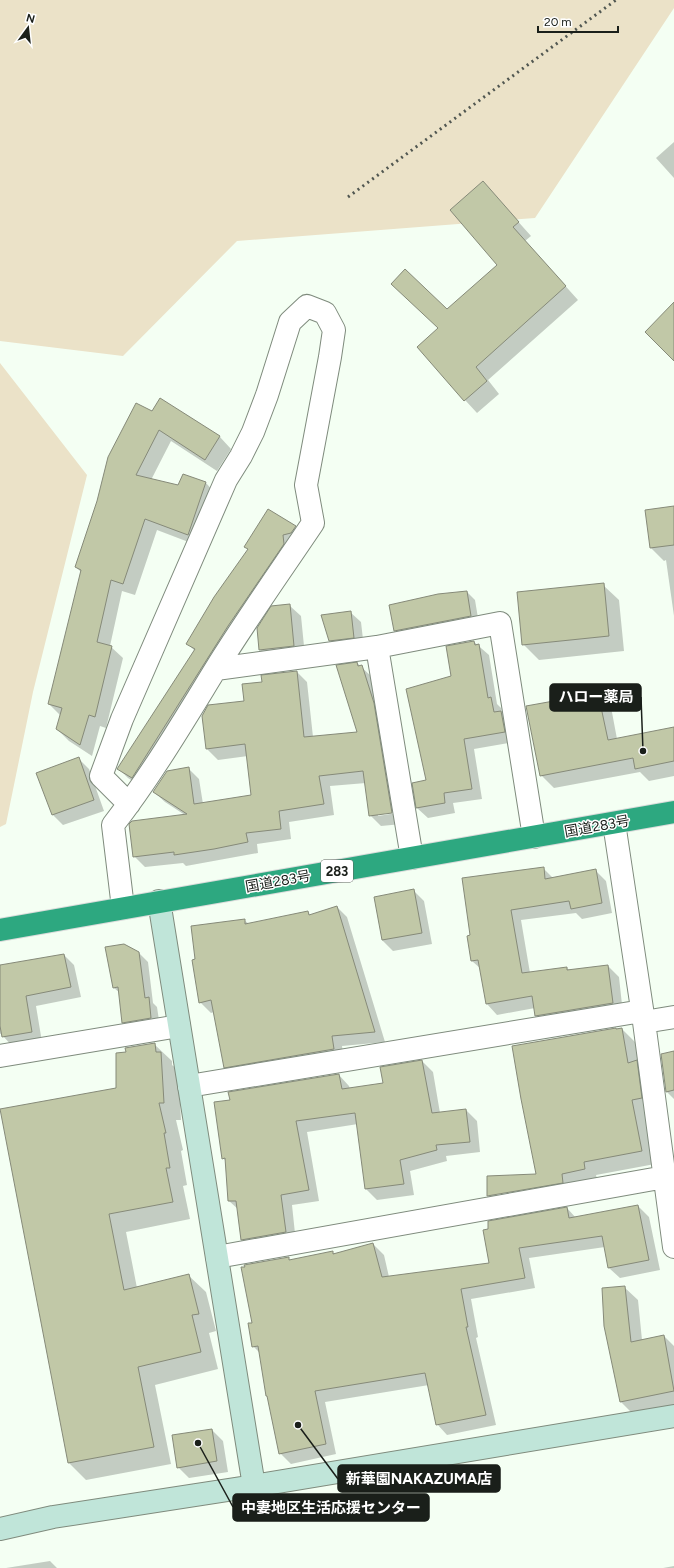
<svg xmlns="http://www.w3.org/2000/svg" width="674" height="1568" viewBox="0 0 674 1568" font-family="Figtree,'Noto Sans JP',sans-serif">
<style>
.green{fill:#ebe2c8}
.shadow{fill:#0003;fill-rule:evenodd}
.building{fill:#c1c8a7;stroke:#868a79}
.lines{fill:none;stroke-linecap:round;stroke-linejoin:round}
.street-casing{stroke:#7f8b7d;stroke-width:24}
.secondary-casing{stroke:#7f8b7d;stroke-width:24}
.highway-casing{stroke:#dadbda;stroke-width:24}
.street{stroke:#fff;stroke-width:22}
.secondary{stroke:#c0e5d9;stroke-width:22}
.highway{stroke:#2da880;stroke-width:22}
.rail{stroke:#515751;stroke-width:3;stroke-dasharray:2 4;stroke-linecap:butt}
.labels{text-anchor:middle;stroke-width:3;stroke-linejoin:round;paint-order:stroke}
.shield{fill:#fff;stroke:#5f625f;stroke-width:1}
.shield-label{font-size:13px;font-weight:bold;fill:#1a1f1a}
.street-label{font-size:14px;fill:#1a1f1a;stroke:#fff}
.leader{fill:none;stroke:#1a1f1a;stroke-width:1.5}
.callout-dot{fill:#1a1f1a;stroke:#fff;stroke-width:1.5}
.callout{fill:#1a1f1a;stroke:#1a1f1a;stroke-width:1.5}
.callout-label{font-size:15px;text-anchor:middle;font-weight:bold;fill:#fff}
</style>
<rect width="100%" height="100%" fill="#f4fff3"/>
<path class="green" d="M0 0H674V8L535 218 237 241 123 356 0 341Z
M0 363 87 475 33 692 6 824 0 827Z"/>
<path class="shadow" d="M674 142V178L656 158Z
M483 182 531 236 525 241 578 300 488 380 499 394 477 413 465 400 439 328 447 311 499 265Z
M160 399 220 437 231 449 217 471 171 441 151 480 179 487 183 475 206 483 217 495 199 546 157 530 135 595 122 591 110 646 123 658 106 728 100 726 92 756 69 741 57 729 61 716 49 704 82 573 76 567 152 412Z
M674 507V616L666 560 664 561 651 548Z
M295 527 305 537 142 787 128 778 119 769 195 651 188 644 249 550 246 547Z
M603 585 619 600 624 651 539 660 523 644Z
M467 592 475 600 479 624 404 639 395 630Z
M290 606 301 616 305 656 271 661 260 650 258 628Z
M350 612 361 622 364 648 341 651 330 640Z
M474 642 489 655 497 704 501 708 502 713 511 722 514 742 474 749 482 799 453 803 455 813 428 818 417 808 413 784 427 781 452 677Z
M357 663 372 677 402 824 381 826 370 815 366 783 330 786 334 815 289 822 291 839 257 844 258 853 186 866 183 863 145 867 134 856 185 815 165 802 154 792 188 768 199 779 203 804 252 796 248 756 218 760 207 749 203 716 245 702 263 683 297 672 307 682 313 737 358 733ZM397 811V813L378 816V814Z
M598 694 611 707 617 739 674 728V776L649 781 640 772 554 788 541 775Z
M78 758 89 769 104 811 63 825 53 815Z
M543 868 553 878 595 870 606 881 612 913 582 919 576 913 521 920 530 973 567 968 569 970 608 966 619 977 623 1014 546 1026 536 1016 535 1008 497 1015 487 1004 481 969 472 961 468 937Z
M413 890 424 901 432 944 393 951 382 940Z
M337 907 347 917 385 1042 342 1046 344 1060 235 1078 225 1067 214 1012 211 1013 200 1002 244 920 249 924 308 912 310 915Z
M139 953 148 962 153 1003 157 1007 160 1027 132 1031 123 1022 120 993 114 988Z
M64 955 74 965 81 997 36 1006 42 1042 13 1047 3 1036 2 1033 0 1034V966Z
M622 1029 635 1042 639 1064 654 1111 645 1113 655 1164 596 1175 598 1182 501 1209 488 1196 537 1175ZM534 1188V1189L496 1196V1194Z
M154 1044 172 1061V1065L178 1070 181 1120H176L183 1150 181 1151 187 1185 183 1186 190 1219 126 1232 137 1288 188 1275 206 1292 216 1331 209 1333 218 1369 155 1385 171 1464 86 1480 69 1463 117 1089 127 1053Z
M674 1052V1099L667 1092 662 1055Z
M422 1061 433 1072 440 1113 466 1110 477 1121 480 1152 446 1156 447 1161 410 1171 414 1195 377 1200 366 1189 358 1124 307 1132 319 1201 292 1205 296 1243 253 1250 242 1240 239 1210 229 1201 226 1161 223 1158 231 1101 339 1075 349 1086 350 1089 385 1084Z
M638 1206 649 1217 660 1270 620 1278 609 1268 605 1247 529 1258 535 1288 471 1299 478 1337 476 1338 496 1425 447 1435 437 1424 429 1385 325 1402 336 1454 291 1464 280 1453 260 1353 253 1346V1323L288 1258 291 1261 332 1252 335 1254 373 1244 384 1255 389 1277 490 1264 567 1208 576 1218Z
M624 1287 638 1300 642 1340 664 1336 674 1346V1407L634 1415 621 1402Z
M212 1430 223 1441 228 1472 189 1478 178 1467Z
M50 1561 57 1568H6Z
M674 1566V1568H663Z"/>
<path class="building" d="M483 181 519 222 513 227 566 286 476 367 487 381 464 401 417 347 438 328 391 284 405 269 447 309 497 265 450 210Z
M674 302V361L645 332Z
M160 398 220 436 205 460 159 430 136 475 178 485 183 474 206 482 188 535 145 519 123 584 111 580 97 642 112 646 95 717 89 715 80 745 56 729 62 708 48 704 81 570 75 567 97 501 108 457 136 403 152 411Z
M674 506V545L650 548 645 510Z
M268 509 296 526 291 533 283 535 284 544 228 626 132 778 117 769 195 649 186 644 214 597 248 549 244 547Z
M604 583 609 636 522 645 517 592Z
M467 591 471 616 394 631 389 605 438 594Z
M290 604 294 646 259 650 257 628 271 606Z
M351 611 354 638 329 641 321 615Z
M474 641 475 645 479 644 488 698 491 697 494 712 501 711 505 732 464 739 472 789 444 793 445 803 416 808 412 783 426 780 406 689 451 676 446 646Z
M357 662 358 666 362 665 374 703 392 813 369 816 363 771 319 776 324 804 279 811 281 829 246 833 248 842 214 849 174 855V852L133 857 129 824 132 821 187 814 153 792 167 771 189 767 194 804 251 795 245 744 206 749 202 716 208 705 244 701 242 684 262 682 261 675 297 671 304 737 357 732 336 665Z
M598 693 608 740 674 727V761L635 769 633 758 540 776 526 706Z
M79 757 94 800 52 815 36 773Z
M544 867 545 879 596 869 602 903 571 909 569 901 511 910 522 973 567 967V970L608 965 613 1003 535 1016 532 996 486 1004 478 960 471 961 467 936 470 935 462 878Z
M414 889 422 933 382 940 374 897Z
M337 906 375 1032 332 1036 334 1049 224 1068 211 1000 199 1003 192 960 195 959 191 926 245 919V924L308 911 309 915Z
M124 944 139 952 145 998 149 997 151 1018 122 1023 118 987 113 988 105 947Z
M64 954 71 987 26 996 32 1032 2 1037 0 1026V965Z
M616 1028V1029L622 1028 628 1063 637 1060 642 1098 632 1100 642 1151 584 1162 585 1169 562 1174 563 1183 487 1196V1176L536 1174 521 1099 512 1046Z
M155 1043 156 1052H161L164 1103H159L166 1133H164L170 1168H166L173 1202 109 1214 124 1290 189 1274 199 1314 192 1315 201 1352 138 1367 154 1447 68 1463 0 1109 116 1088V1053L126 1052 125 1048Z
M674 1051V1090L666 1092 661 1054Z
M422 1060 432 1113 466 1109 470 1142 436 1145 437 1150 400 1160 404 1184 365 1189 355 1113 296 1121 309 1190 281 1195 286 1232 241 1240 236 1201H228L225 1158 222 1159 214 1102 230 1100 228 1092 339 1074 342 1089 383 1083 380 1067Z
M638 1205 649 1260 608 1268 602 1236 519 1248 525 1278 461 1289 468 1327H466L486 1415 436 1425 425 1373 315 1391 326 1444 279 1454 267 1396H266L258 1346 252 1347 248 1323H252L241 1267H245L244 1265 289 1257V1260L333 1251V1254L373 1243 382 1277 489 1263 483 1230 488 1229V1221L567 1207 569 1218Z
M625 1286 631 1342 664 1335 674 1391 620 1402 604 1326 602 1288Z
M212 1429 217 1461 177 1468 172 1435Z"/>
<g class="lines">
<g class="street-casing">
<path id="street" d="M377 647 412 858
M216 669 377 647 500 623 534 837
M614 823 644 1022 674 1247
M123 908 113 825C151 776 183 722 215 670 246 620 280 572 313 523L306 485 330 357 334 330 325 313 307 306 290 322 267 395 253 432 241 456 226 480 122 719 101 776 129 804
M644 1022 674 1017
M0 1056 179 1026
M189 1086 642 1011
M217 1257 665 1177"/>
</g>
<g class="secondary-casing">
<path id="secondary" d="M159 901 254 1486
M0 1529 53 1517 254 1486 674 1416"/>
</g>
<g class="highway-casing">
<path id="highway" d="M0 930 674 812"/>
</g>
<use href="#street" class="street"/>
<use href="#secondary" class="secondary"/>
<use href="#highway" class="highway"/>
<path class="rail" d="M348 197 616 0"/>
</g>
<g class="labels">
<rect class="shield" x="321" y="860" width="32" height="22" rx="3"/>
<g class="shield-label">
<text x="337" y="876">283</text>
</g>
<g class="street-label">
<text transform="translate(597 826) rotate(-10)" y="5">国道283号</text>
<text transform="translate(278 881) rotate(-10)" y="5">国道283号</text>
</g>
</g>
<path class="leader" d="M643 751L641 697M298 1425L338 1479M198 1443L233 1507"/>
<g class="callout-dot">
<circle cx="643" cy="751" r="4"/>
<circle cx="298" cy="1425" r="4"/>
<circle cx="198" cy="1443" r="4"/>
</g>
<g class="callout">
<rect x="550" y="684" width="91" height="27" rx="4"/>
<rect x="338" y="1465" width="162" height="27" rx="4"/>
<rect x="233" y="1494" width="196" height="27" rx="4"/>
</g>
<g class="callout-label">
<text x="596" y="702">ハロー薬局</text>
<text x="419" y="1484">新華園NAKAZUMA店</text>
<text x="331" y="1513">中妻地区生活応援センター</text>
</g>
<g transform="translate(28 28) rotate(15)" stroke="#ffffff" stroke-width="3" paint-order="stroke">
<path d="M0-3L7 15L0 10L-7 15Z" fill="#1a1f1a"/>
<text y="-6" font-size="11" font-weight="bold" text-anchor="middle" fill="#1a1f1a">N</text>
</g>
<path d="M538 26v6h80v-6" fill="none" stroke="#1a1f1a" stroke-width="2"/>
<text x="544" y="26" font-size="12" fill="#1a1f1a" stroke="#ffffff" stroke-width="3" paint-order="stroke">20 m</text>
</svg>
